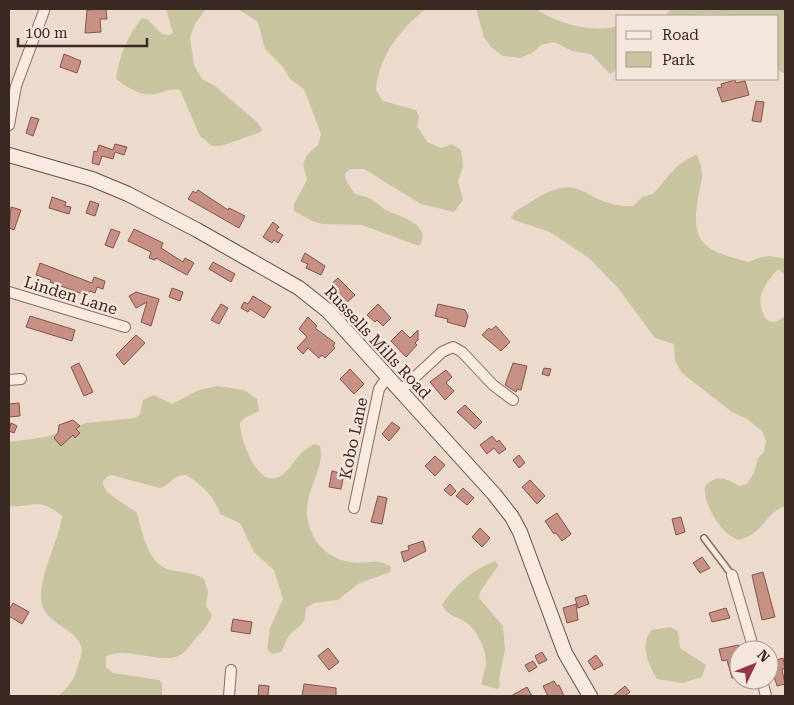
<svg xmlns="http://www.w3.org/2000/svg" width="794" height="705" viewBox="0 0 794 705" font-family="'Roboto Serif',serif">
<style>
.green{fill:#c9c4a0}
.building{fill:#c69085;stroke:#855249}
.lines{fill:none;stroke-linecap:round;stroke-linejoin:round}
.lane-casing{stroke:#876c61;stroke-width:8}
.street-casing{stroke:#876c61;stroke-width:12}
.secondary-casing{stroke:#6a4d44;stroke-width:16}
.lane{stroke:#f7eadf;stroke-width:5}
.street{stroke:#f7eadf;stroke-width:10}
.secondary{stroke:#f7eadf;stroke-width:14}
.labels{text-anchor:middle;stroke-width:5;stroke-linejoin:round;paint-order:stroke}
.street-label{font-size:16px;fill:#3a2823;stroke:#f4e6db}
</style>
<rect width="100%" height="100%" fill="#ecdacc"/>
<path class="green" d="M166 9H206L195 24 190 37 194 65 202 79 215 86 257 122 262 129 261 132 221 146H212L200 136 180 90C169 88 164 93 153 94 139 96 127 87 116 79 119 57 127 36 142 18L147 19 162 34 169 35 173 33Z
M238 9H426C400 29 379 56 376 90L383 101 416 110 419 116 417 126 427 142 441 148 452 144 461 150 463 167 458 181 463 200 454 212 421 204 364 169H350L345 174 346 180 354 193C358 196 364 195 369 198 376 201 381 208 388 211 401 217 433 225 419 246L362 225 323 224 312 221 294 211V204L307 180 303 164 307 155 318 145 321 134 304 89 290 79 283 67 265 49 258 22Z
M476 9H536C556 23 594 34 618 26V61L615 71 610 74 591 54 572 51 554 42 541 45 532 53 520 58 503 56 491 47 484 37Z
M670 9H785V74L778 70V16L707 14 666 16Z
M697 155C707 177 699 184 697 205 691 248 712 252 749 262 763 255 770 255 785 259V275L778 269C771 277 764 285 761 296 759 304 763 323 774 322 778 321 782 318 785 316V506C765 513 765 533 739 540 721 535 703 504 705 487 715 474 726 478 739 486L747 484 754 473 758 458 764 452 766 441 762 431 747 419 732 412 682 373 675 361 674 344 655 338 618 288 589 258 550 232 514 220 511 217C516 209 522 208 529 203 586 165 581 208 633 206L642 197 653 194C667 179 677 161 697 155Z
M218 386 244 390 257 399 259 411 246 417 240 423C240 439 258 492 282 475 296 464 296 452 315 444L320 446C326 465 305 492 307 514 309 538 325 558 350 562 364 565 379 557 391 567L390 572 358 584 338 600 314 603 306 608C306 628 297 625 288 637 285 641 284 648 281 652L272 654 267 649 270 628 283 599 274 570 254 552 240 523 220 514C215 497 201 484 186 475 174 474 170 485 160 488L111 475C85 486 130 506 137 513 143 534 148 568 175 571 183 572 198 574 204 579L208 591 206 606 212 615C208 627 200 633 192 643 188 647 185 654 178 656 160 664 125 646 106 656V667L113 673 159 680 162 683V696H58C69 687 75 679 78 665 80 659 83 652 81 646 75 626 42 625 41 598 41 569 58 544 62 516 39 496 33 508 9 506V442L46 437 86 423 135 418 140 414 143 400 154 395 172 404 199 390Z
M496 561 498 566 480 592 479 598 503 626 505 650 499 679 500 686 498 689 482 685C481 677 486 670 486 662 486 648 476 628 464 621 455 616 447 615 442 605 454 586 474 568 496 561Z
M670 627 678 631 680 648 706 665 702 677 682 683 657 679C648 664 640 646 651 630Z"/>
<path class="building" d="M106 9 107 19H100L101 32 85 33 87 10Z
M64 54 81 61 77 73 60 67Z
M735 80 736 83 745 81 749 95 722 102 717 88 722 87 721 84Z
M756 101 764 102 761 122 752 121Z
M31 117 39 119 33 136 26 133Z
M115 144 127 147 124 155 115 152 113 159 102 156 99 165 92 163 94 151 97 152 99 145 113 150Z
M198 190 228 210 229 208 245 216 239 228 188 199 193 191 196 193Z
M52 197 66 202 65 206 71 207 69 214 49 208Z
M90 201 99 204 95 216 86 213Z
M11 207 21 210 14 230 9 228Z
M273 222 279 227 276 231 283 235 278 243 274 240 272 243 263 237Z
M111 229 120 232 113 248 105 245Z
M134 229 163 243 161 248 183 262 185 258 194 263 187 275 156 258 155 260 149 258 151 252 128 241Z
M305 253 325 266 321 275 306 268 308 264 301 261Z
M213 262 235 274 231 282 209 269Z
M40 263 92 283 94 277 105 281 103 289 97 287 95 293 90 291 88 296 50 282 51 280 36 275Z
M338 278 355 295 345 304 330 285Z
M172 288 183 292 180 301 169 297Z
M136 292 159 299 151 326 141 322 147 302 136 308 129 296Z
M253 296 271 307 264 318 250 309 248 312 241 308 244 302 248 304Z
M221 304 228 308 219 324 211 320Z
M378 304 391 318 383 326 377 320 375 322 367 315Z
M438 304 465 310 468 316 465 327 447 322 448 319 435 316Z
M30 316 75 330 72 341 26 327Z
M308 317 317 326 315 328 335 343 333 346 335 348 325 358 322 355 319 358 308 348 303 354 297 348 307 337 299 329Z
M496 326 510 342 501 351 482 335 489 328 491 330Z
M402 330 410 338 418 330V340L415 343 417 345 406 357 391 341Z
M136 335 145 343 124 365 116 355Z
M79 363 93 392 84 396 71 367Z
M513 363 527 366 521 390 517 389 516 392 505 385Z
M544 368 551 369 549 376 542 374Z
M350 369 364 384 354 394 340 379Z
M446 370 452 377 446 383 454 391 445 400 430 382Z
M19 403 20 416 9 417V404Z
M465 405 482 422 475 429 457 412Z
M73 420 80 426 76 429 80 433 75 438 73 435 61 446 54 438 58 433 59 425Z
M392 422 400 428 389 441 382 434Z
M11 423 17 426 14 433 9 431Z
M492 436 497 442 499 440 506 449 499 454 494 448 487 454 480 445Z
M519 455 525 463 519 468 513 460Z
M435 456 445 465 435 476 425 466Z
M332 471 344 474 341 489 329 487Z
M530 480 545 496 537 504 522 487Z
M450 484 456 491 451 496 444 490Z
M463 488 474 498 467 505 456 496Z
M378 496 387 498 382 524 371 522Z
M557 513 571 534 562 541 556 533 554 534 545 521Z
M681 517 685 532 676 535 672 519Z
M480 528 490 538 482 547 472 537Z
M423 541 426 551 404 562 401 552 409 550 408 546Z
M702 557 710 568 700 573 693 563Z
M763 572 775 617 762 620 752 575Z
M586 595 589 604 578 608 575 598Z
M13 603 29 612 22 624 9 616V610Z
M576 604 578 620 567 623 563 608Z
M726 608 730 618 712 622 709 613Z
M233 619 252 622 250 634 231 631Z
M739 645V676L732 678 727 660 722 661 719 649Z
M328 648 339 662 329 670 318 656Z
M542 652 547 660 539 664 535 656Z
M596 655 603 665 594 670 588 661Z
M783 658 785 669H782L785 684 777 686 770 662Z
M533 661 537 667 529 672 525 665Z
M554 681 557 686 559 685 564 696H548L543 686Z
M304 684 336 688V696H302Z
M259 685 269 686 268 696H258Z
M625 686 630 692 625 696H613Z
M527 687 532 696H511Z"/>
<g class="lines">
<g class="lane-casing">
<path id="lane" d="M704 538 732 575"/>
</g>
<g class="street-casing">
<path id="street" d="M9 125 16 86 44 11
M9 292 125 327
M9 380 21 379
M401 390 442 352 453 347 462 352 493 385 513 400
M354 508 379 389 388 376
M732 575 754 650
M762 680 766 696
M229 696 231 670"/>
</g>
<g class="secondary-casing">
<path id="secondary" d="M9 155 92 179 128 194 197 230 299 288 328 311 494 494 512 517 520 532 565 653 590 696"/>
</g>
<use href="#lane" class="lane"/>
<use href="#street" class="street"/>
<use href="#secondary" class="secondary"/>
</g>
<g class="labels">
<g class="street-label">
<text transform="translate(71 295) rotate(17)" y="6">Linden Lane</text>
<text transform="translate(378 342) rotate(47)" y="6">Russells Mills Road</text>
<text transform="translate(353 438) rotate(-78)" y="6">Kobo Lane</text>
</g>
</g>
<rect width="794" height="705" fill="none" stroke="#3a2823" stroke-width="20"/>
<rect x="616" y="15" width="162" height="65" fill="#f4e6db" stroke="#aa9a91"/>
<rect x="626" y="31" width="25" height="8" fill="#f7eadf" stroke="#aa9a91"/>
<text x="662" y="40" font-size="15" fill="#3a2823">Road</text>
<rect x="626" y="52" width="25" height="15" fill="#c9c4a0" stroke="#aa9a91"/>
<text x="662" y="65" font-size="15" fill="#3a2823">Park</text>
<g transform="translate(754 665) rotate(47)"><circle r="24" fill="#f4e6db" stroke="#aa9a91"/>
<path d="M0-4L9 19L0 12L-9 19Z" fill="#91364d"/>
<text y="-8" font-size="14" font-weight="bold" text-anchor="middle" fill="#3a2823">N</text>
</g>
<path d="M18 38v8h129v-8" fill="none" stroke="#3a2823" stroke-width="2.5"/>
<text x="25" y="38" font-size="15" fill="#3a2823" stroke="#f4e6db" stroke-width="4" paint-order="stroke">100 m</text>
</svg>
